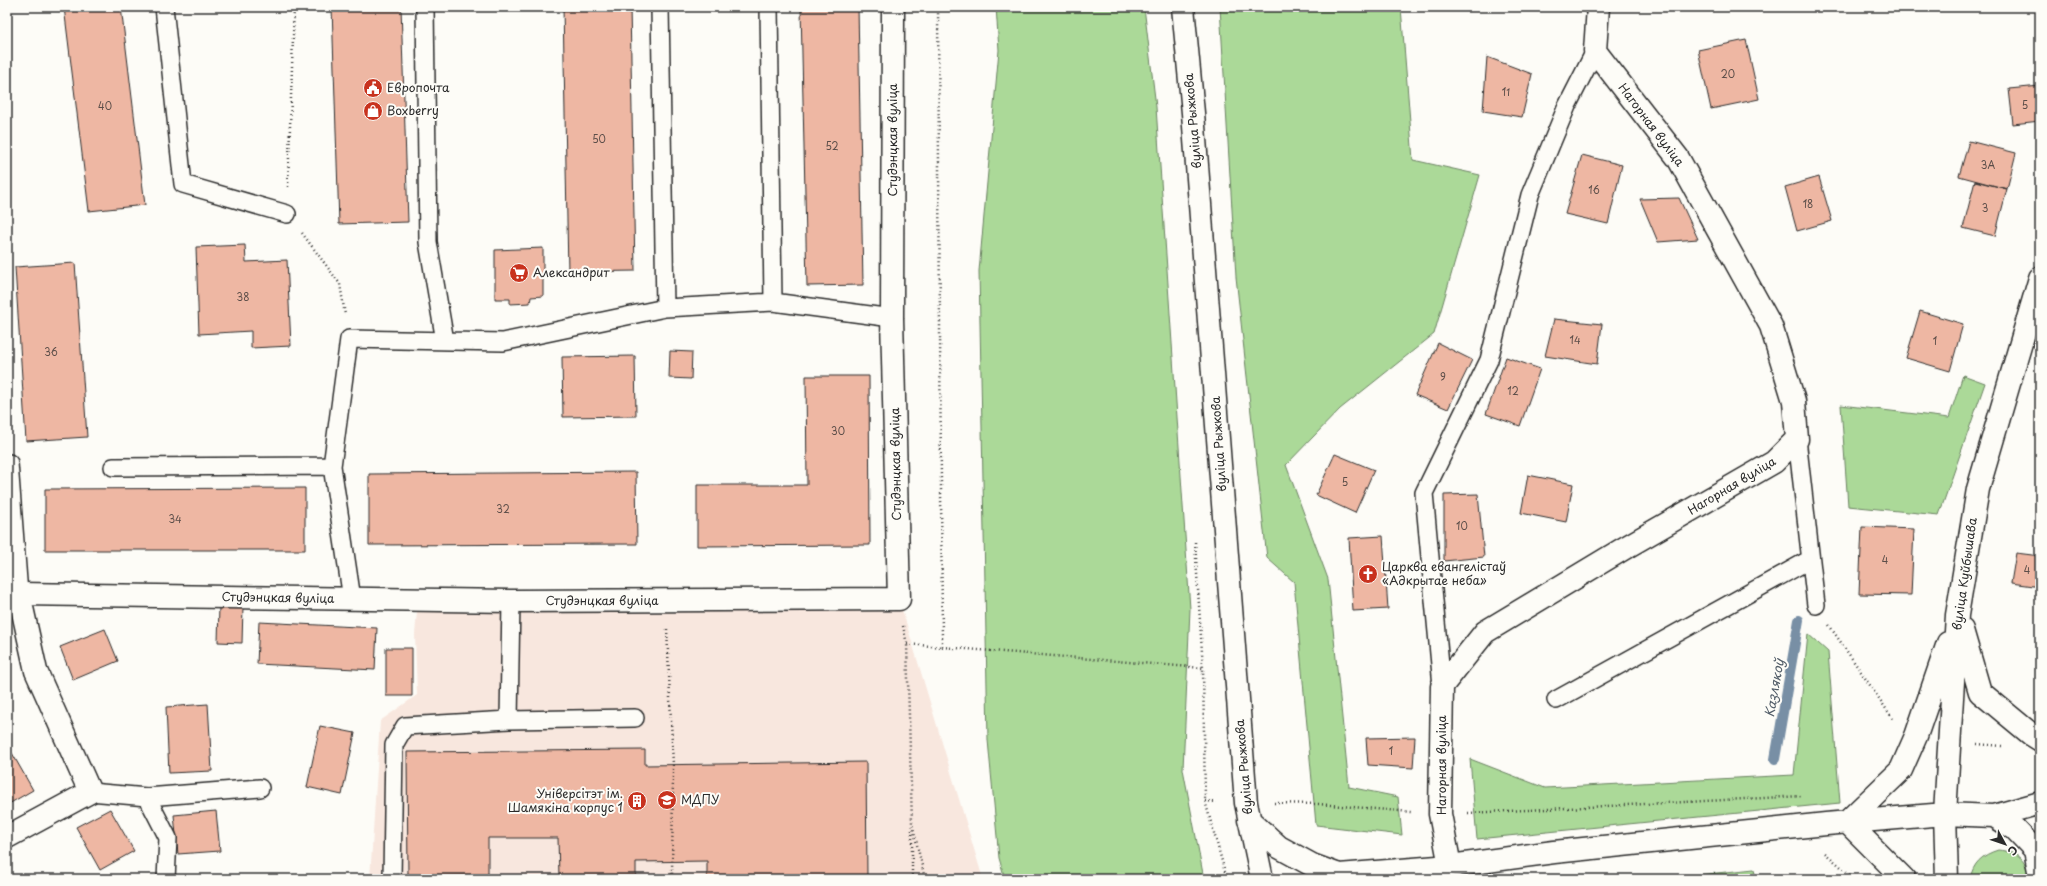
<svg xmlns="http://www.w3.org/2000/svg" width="2047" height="886" viewBox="0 0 2047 886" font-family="'Playpen Sans',sans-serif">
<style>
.built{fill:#f8e7de}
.green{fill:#abd998;stroke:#6b8262}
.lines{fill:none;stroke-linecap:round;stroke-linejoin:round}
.stream{stroke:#788fa5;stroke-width:10}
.building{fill:#eeb7a3;stroke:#2b2b2b}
.service-casing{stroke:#2b2b2b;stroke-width:20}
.minor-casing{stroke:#2b2b2b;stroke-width:25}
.secondary-casing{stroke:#2b2b2b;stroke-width:25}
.path{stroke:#2b2b2b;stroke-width:2.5;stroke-dasharray:1 3;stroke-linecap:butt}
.service{stroke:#fdfcf7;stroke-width:17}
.minor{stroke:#fdfcf7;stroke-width:22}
.secondary{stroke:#fdfcf7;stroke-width:22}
.labels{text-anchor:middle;stroke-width:4;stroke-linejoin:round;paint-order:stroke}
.number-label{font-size:10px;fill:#5c4e49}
.poi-label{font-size:12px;fill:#2b2b2b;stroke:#fdfcf7;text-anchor:start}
.street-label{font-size:12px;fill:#2b2b2b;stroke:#fdfcf7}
.water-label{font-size:13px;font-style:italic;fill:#525d68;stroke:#fdfcf7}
</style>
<rect width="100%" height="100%" fill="#fdfcf7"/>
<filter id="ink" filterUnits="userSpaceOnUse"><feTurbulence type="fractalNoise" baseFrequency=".025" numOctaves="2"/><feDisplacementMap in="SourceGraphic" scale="8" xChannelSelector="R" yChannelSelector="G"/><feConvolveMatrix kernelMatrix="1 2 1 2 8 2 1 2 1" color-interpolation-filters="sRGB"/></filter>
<g filter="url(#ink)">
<path class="built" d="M899 599 983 879H370L380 721 417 695 415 634 418 600Z"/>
<path class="green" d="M996 7H1144L1156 107 1190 609 1183 769 1204 879H1005L999 858 988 740 979 271 999 50Z
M1220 7H1401L1413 160 1480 175 1434 334 1340 409 1286 465 1328 579 1349 787 1398 797 1402 835 1316 825 1294 582 1267 558 1236 277Z
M1963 375 1985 383 1939 515 1848 506 1841 405 1949 418Z
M1808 634 1828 652 1840 803 1477 839 1470 759 1545 788 1794 775Z
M1998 850C2018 852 2026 860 2030 879H1970C1973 863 1982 855 1998 850Z
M1754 869 1756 879H1661Z"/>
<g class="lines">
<path class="stream" d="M1775 759 1799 620"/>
</g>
<path class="building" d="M64 7H121L145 205 89 211Z
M332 7H401L408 222 339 224Z
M563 7H630L635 271 568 272Z
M801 7H858L863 285 807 286Z
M1434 7H1460L1459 10H1433Z
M1746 40 1759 99 1711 109 1698 50Z
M1487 57 1532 74 1522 117 1483 111Z
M2040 86V121L2013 124 2009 89Z
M1969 141 2016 153 2007 189 1959 176Z
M1582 155 1622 165 1608 224 1565 214Z
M1819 177 1832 221 1797 231 1785 187Z
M1975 181 2007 189 1995 236 1963 228Z
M1679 198 1698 239 1658 242 1640 199Z
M245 245 246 262 287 260 291 346 251 348V331L199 334 196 247Z
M543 248V296L531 297 530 303 510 304V299H495V250Z
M75 263 87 437 26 441 15 267Z
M1920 311 1963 324 1950 371 1906 358Z
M1554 319 1602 324 1597 364 1545 356Z
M1438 343 1472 360 1448 409 1415 395Z
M670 351 692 352 691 379 669 378Z
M635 356 636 416 563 417 562 357Z
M1506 357 1540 369 1520 426 1486 414Z
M806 376H869L870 545 697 546V485H807Z
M1335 454 1374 470 1355 513 1316 495Z
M636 472 637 544 369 545V474Z
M1528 475 1573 484 1566 522 1521 513Z
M305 488V550H45V489Z
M1478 494 1484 557 1444 561V495Z
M1862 527 1914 529 1911 595 1859 594Z
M1383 536 1388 609 1353 611 1349 538Z
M2016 553 2040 556V587L2011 583Z
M219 606 243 607 242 643 218 642Z
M259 622 377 628 375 670 257 664Z
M105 629 118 661 73 680 60 647Z
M386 648H412V696H386Z
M208 704 212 771 169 773 166 707Z
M320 726 355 733 342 795 307 787Z
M1415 737 1413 768 1368 765 1366 738Z
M645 750V765L866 762 867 879H707V861L636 862V876L559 877 558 838H488V875L408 877 407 752Z
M12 753 33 790 7 805V755Z
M110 809 134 851 100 870 76 827Z
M216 811 220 851 178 854 174 815Z"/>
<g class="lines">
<g class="service-casing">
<path id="service" d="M164 7 183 184 287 214
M425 7 428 242 445 341
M769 7 773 302
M665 308 773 302 892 318
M1797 439 1816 605
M9 463 19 594
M113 467 332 466
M352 599 332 466 349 339 503 342 665 308 660 7
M1442 686 1424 493 1489 360 1530 195 1567 106 1595 51
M1556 700 1809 560
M509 720 511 601
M90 792 147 797 260 788
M147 797 168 838 166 879
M392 879 394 745 405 726 509 720 635 718"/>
</g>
<g class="minor-casing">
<path id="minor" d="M7 837 90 792 36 671 19 594 511 601 899 599 892 318 893 7
M1450 866 1440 814 1442 686 1485 632 1623 549 1774 462 1797 439 1794 401 1771 326 1678 158 1595 51 1598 7"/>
</g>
<g class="secondary-casing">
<path id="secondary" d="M1183 7 1193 113 1246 803 1262 879
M1962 630 1980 692 2032 735 2040 740
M1994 816 2040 803
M1249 820 1279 847 1312 865 1339 875 1450 866 1554 852 1826 824 1945 814 1994 816 2015 829 2035 850 2040 876
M1847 822 1901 770 1916 736 1948 643
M1847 822 1904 879
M1947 879 1945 814 1957 615 1978 489 2040 278"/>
</g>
<path class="path" d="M288 187 294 7
M302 233 340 284 345 315
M7 423 8 438
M1195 542 1203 668 1205 801 1227 879
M1829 625 1893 719
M903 626 907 644 912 823 925 879
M667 629 673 765 672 879
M907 644 942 647 938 7
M942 647 1203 668
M1977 744 2002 746
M1205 801 1217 802
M1274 803 1318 804 1411 812
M1468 813 1803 796
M1825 853 1855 879
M912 879V827"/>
<use href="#service" class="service"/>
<use href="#minor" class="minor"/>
<use href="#secondary" class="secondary"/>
</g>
</g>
<defs>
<g id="civic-disc" transform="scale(1)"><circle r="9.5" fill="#c8321e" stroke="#fdfcf7"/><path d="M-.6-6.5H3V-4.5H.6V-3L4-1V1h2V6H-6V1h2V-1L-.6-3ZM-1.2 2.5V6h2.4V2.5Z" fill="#fff"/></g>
<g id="shop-disc" transform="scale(1)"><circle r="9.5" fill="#c8321e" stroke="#fdfcf7"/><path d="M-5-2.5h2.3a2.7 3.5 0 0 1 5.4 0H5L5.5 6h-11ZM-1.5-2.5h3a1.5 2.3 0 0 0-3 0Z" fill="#fff"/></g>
<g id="supermarket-disc" transform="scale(1)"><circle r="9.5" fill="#c8321e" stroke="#fdfcf7"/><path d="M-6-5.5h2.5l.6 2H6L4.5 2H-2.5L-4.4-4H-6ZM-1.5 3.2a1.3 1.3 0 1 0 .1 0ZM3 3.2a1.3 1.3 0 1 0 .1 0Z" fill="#fff"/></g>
<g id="church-disc" transform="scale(1)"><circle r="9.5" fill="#c8321e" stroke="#fdfcf7"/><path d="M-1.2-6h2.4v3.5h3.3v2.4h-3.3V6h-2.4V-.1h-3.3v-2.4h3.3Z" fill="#fff"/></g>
<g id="university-disc" transform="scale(1)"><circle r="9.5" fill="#c8321e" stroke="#fdfcf7"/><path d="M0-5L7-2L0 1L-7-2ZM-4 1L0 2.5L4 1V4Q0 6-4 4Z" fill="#fff"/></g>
<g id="building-disc" transform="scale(1)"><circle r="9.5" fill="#c8321e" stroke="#fdfcf7"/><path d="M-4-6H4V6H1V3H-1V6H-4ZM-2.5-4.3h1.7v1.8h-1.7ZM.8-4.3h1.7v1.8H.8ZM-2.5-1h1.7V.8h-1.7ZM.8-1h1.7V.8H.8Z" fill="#fff"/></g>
</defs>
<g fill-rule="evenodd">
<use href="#civic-disc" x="373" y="88"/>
<use href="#shop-disc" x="373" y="111"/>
<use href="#supermarket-disc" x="519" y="273"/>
<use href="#church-disc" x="1368" y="574"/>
<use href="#university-disc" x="667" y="800"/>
<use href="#building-disc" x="637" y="801"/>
</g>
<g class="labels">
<g class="number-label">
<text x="1728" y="78">20</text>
<text x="1506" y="96">11</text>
<text x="2025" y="109">5</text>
<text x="105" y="110">40</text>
<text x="599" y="143">50</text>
<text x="832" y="150">52</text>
<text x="1988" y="169">3А</text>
<text x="1594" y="194">16</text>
<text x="1808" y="208">18</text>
<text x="1985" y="212">3</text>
<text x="243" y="301">38</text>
<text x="1575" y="344">14</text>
<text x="1935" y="345">1</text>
<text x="51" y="356">36</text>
<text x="1443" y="381">9</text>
<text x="1513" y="395">12</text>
<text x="838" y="435">30</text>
<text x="1345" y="486">5</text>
<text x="503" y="513">32</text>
<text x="175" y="523">34</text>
<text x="1462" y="530">10</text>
<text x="1885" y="564">4</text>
<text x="2027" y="574">4</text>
<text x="1391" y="755">1</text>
</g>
<g class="poi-label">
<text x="387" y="92">Европочта</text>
<text x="387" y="115">Boxberry</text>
<text x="533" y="277">Александрит</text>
<text x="1382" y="571">Царква евангелістаў<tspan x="1382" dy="14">«Адкрытае неба»</tspan></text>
<text x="623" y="798" text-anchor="end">Універсітэт ім.<tspan x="623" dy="14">Шамякіна корпус 1</tspan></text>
<text x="681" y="804">МДПУ</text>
</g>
<g class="street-label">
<text transform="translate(1193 121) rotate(-95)" y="4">вуліца Рыжкова</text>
<text transform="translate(1651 125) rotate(53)" y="4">Нагорная вуліца</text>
<text transform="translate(893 140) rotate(-90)" y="4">Студэнцкая вуліца</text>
<text transform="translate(1219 444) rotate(-94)" y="4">вуліца Рыжкова</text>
<text transform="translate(896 464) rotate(-91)" y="4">Студэнцкая вуліца</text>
<text transform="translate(1732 486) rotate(-31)" y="4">Нагорная вуліца</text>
<text transform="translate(1965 574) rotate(-82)" y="4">вуліца Куйбышава</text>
<text transform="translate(278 598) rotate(1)" y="4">Студэнцкая вуліца</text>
<text x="602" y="605">Студэнцкая вуліца</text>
<text transform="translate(1442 765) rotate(-90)" y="4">Нагорная вуліца</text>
<text transform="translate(1244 767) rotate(-95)" y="4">вуліца Рыжкова</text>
</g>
<g class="water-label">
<text transform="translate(1774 688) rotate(-80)" y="5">Казлякоў</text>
</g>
</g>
<rect width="2047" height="886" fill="none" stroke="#fdfcf7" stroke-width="24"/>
<rect x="12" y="12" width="2023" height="862" fill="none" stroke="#2b2b2b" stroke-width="1.5" filter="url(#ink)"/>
<g transform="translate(2005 844) rotate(130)" stroke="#fdfcf7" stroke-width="3" paint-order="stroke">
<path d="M0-3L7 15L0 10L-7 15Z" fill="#2b2b2b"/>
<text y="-6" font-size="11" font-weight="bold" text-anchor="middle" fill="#2b2b2b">С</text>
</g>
</svg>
